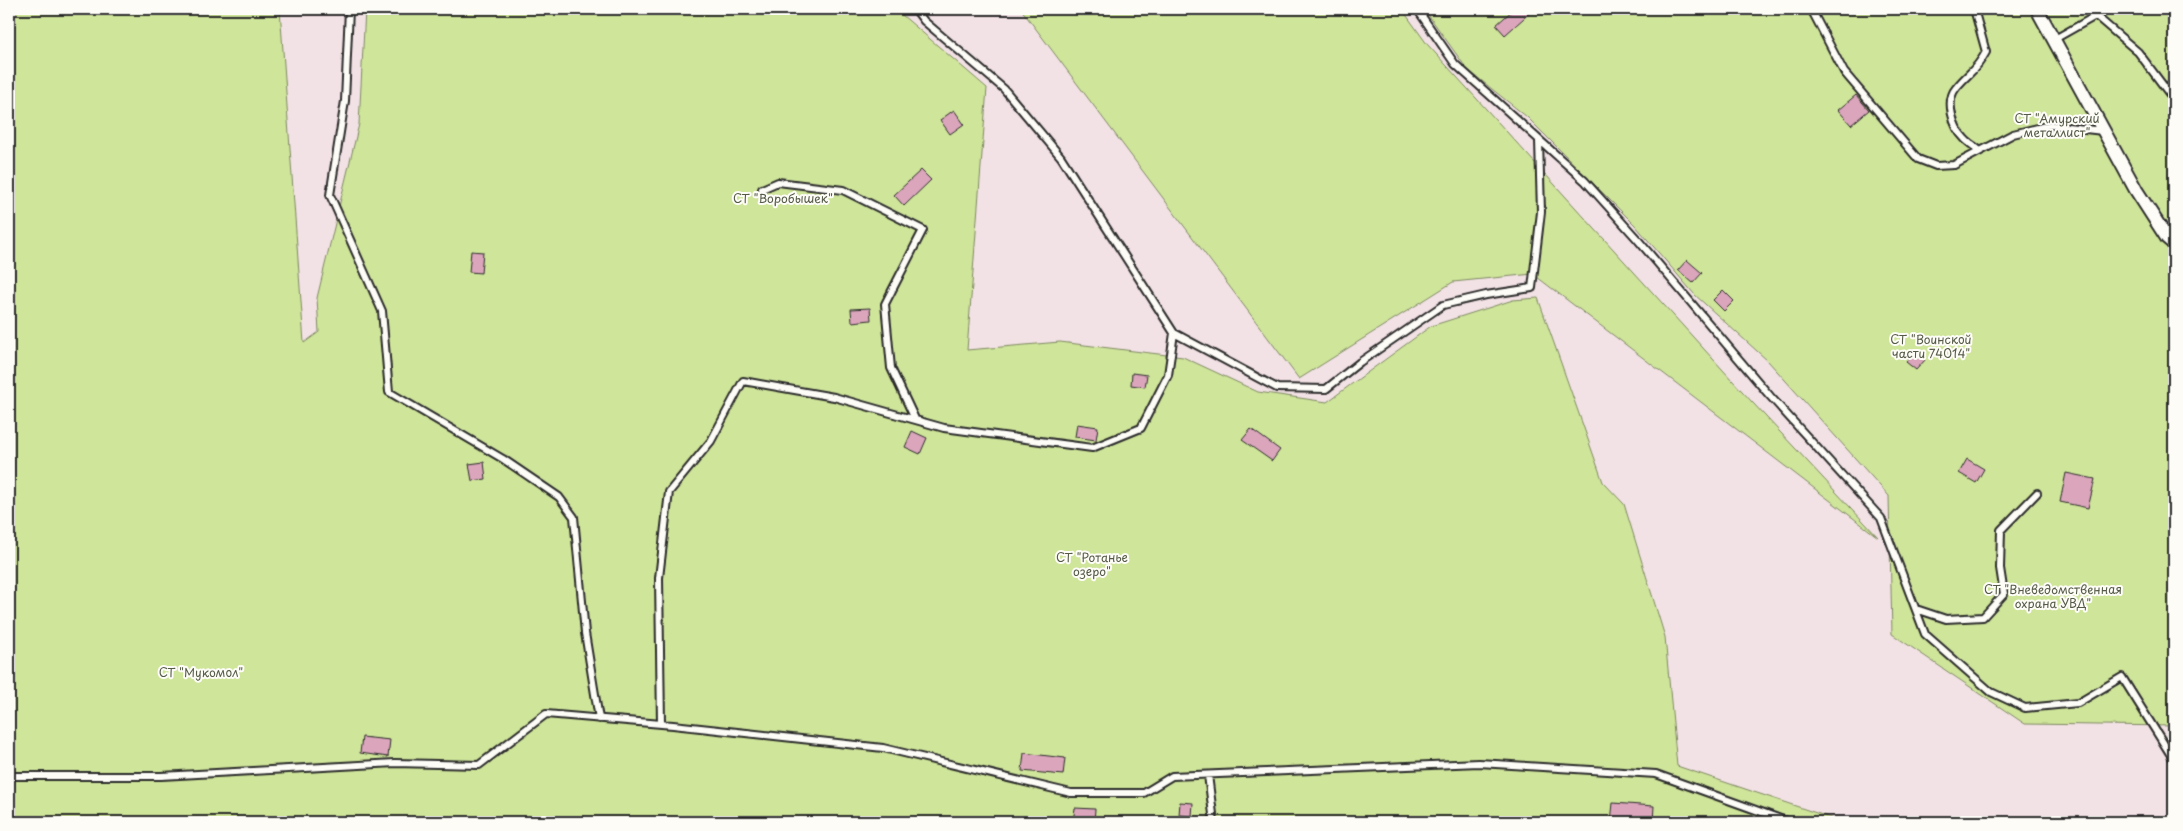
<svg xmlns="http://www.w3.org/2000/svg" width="2183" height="831" viewBox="0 0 2183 831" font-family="'Playpen Sans',sans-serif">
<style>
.green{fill:#cfe59a;stroke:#7d8862}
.building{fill:#dba5bc;stroke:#2b2b2b}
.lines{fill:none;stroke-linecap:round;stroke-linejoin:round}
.service-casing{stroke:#2b2b2b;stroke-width:10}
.minor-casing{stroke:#2b2b2b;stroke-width:16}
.service{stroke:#fdfcf7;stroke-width:6}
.minor{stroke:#fdfcf7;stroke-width:12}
.labels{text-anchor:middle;stroke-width:4;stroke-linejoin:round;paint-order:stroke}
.park-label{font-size:12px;fill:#545a47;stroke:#fdfcf7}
</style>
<rect width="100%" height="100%" fill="#f3e2e5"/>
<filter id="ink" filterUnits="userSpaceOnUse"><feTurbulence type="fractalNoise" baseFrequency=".02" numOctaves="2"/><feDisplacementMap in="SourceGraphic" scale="10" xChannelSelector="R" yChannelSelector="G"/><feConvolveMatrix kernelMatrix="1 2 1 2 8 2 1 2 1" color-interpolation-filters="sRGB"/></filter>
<g filter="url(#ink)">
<path class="green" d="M9 9H280L304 343 319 332 317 298 359 124 365 9H895L987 88 967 350 1060 342 1183 357 1258 392 1327 402 1431 326 1513 300 1538 298 1603 482 1624 504 1665 637 1677 766 1843 822H9Z
M1021 9H1402L1427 44 1752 402 1878 537 1533 274 1453 282 1299 379Z
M1424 9H2174V726L2025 724 1892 634 1889 496 1768 361 1695 295 1635 225 1527 117 1467 69Z"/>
<path class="building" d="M1514 9H1534L1505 35 1496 25Z
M1856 95 1869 110 1851 125 1838 110Z
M954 110 964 124 950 134 940 120Z
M921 170 931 180 904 206 894 195Z
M471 251 483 252 481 273 469 272Z
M1687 260 1702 273 1693 283 1678 270Z
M1723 290 1734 301 1724 311 1713 300Z
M870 308 871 320 852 322 851 309Z
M1915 352 1925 360 1916 370 1906 362Z
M1132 373 1147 375 1145 387 1131 385Z
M1077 424 1098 427 1096 440 1075 437Z
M1251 429 1280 450 1272 461 1242 440Z
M912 431 927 438 920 454 905 447Z
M1967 459 1984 469 1976 483 1959 473Z
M484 462 486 479 472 481 469 464Z
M2066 473 2095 479 2088 508 2060 502Z
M362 737 390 740 388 757 360 753Z
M1024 753 1065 758 1063 775 1022 771Z
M1180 802 1193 803 1192 816 1179 815Z
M1613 803 1654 806 1653 822H1611Z
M1075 808 1095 809 1094 822H1073Z"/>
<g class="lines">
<g class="service-casing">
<path id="service" d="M349 9 345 101 330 195 382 311 389 392 503 459 559 497 574 517 585 633 599 719
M915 9 924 21 1004 89 1061 157 1174 333 1277 388 1326 389 1360 362 1443 305 1486 295 1532 288 1541 212 1539 140
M1417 9 1455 64 1585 181 1638 240 1770 396 1881 518 1925 634 1991 692 2025 708 2078 703 2122 677 2174 760
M1811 9 1844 72 1918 159 1936 166 1954 165 2013 134 2050 125 2103 131
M1974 9 1986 52C1976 71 1968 73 1956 88 1945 101 1953 127 1964 138 1968 143 1974 146 1979 150
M2096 16 2138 52 2174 100
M2053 40 2108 9
M762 189 778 182 843 190 923 230 885 304 891 368 915 419
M1916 609 1946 619 1983 617 2004 594 2000 568 2001 530 2037 493
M661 724 659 578 669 492 711 441 743 381 834 397 944 428 1092 448 1141 428 1168 375 1174 333
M1208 775 1214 822
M9 776H161L395 763 479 765 546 714 673 725 883 748 1071 793H1144L1172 776 1479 763 1656 774 1789 822"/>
</g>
<g class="minor-casing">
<path id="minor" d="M2037 9 2136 190 2167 238 2174 244"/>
</g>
<use href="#service" class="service"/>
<use href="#minor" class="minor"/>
</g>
</g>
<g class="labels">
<g class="park-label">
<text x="2057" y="123">СТ "Амурский<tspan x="2057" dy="14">металлист"</tspan></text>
<text x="783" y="203">СТ "Воробышек"</text>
<text x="1931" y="344">СТ "Воинской<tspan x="1931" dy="14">части 74014"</tspan></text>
<text x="1092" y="562">СТ "Ротанье<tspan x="1092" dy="14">озеро"</tspan></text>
<text x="2053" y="594">СТ "Вневедомственная<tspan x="2053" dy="14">охрана УВД"</tspan></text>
<text x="201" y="677">СТ "Мукомол"</text>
</g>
</g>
<rect width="2183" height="831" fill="none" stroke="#fdfcf7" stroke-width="30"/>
<rect x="15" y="15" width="2153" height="801" fill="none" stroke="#2b2b2b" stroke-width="2" filter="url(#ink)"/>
</svg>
